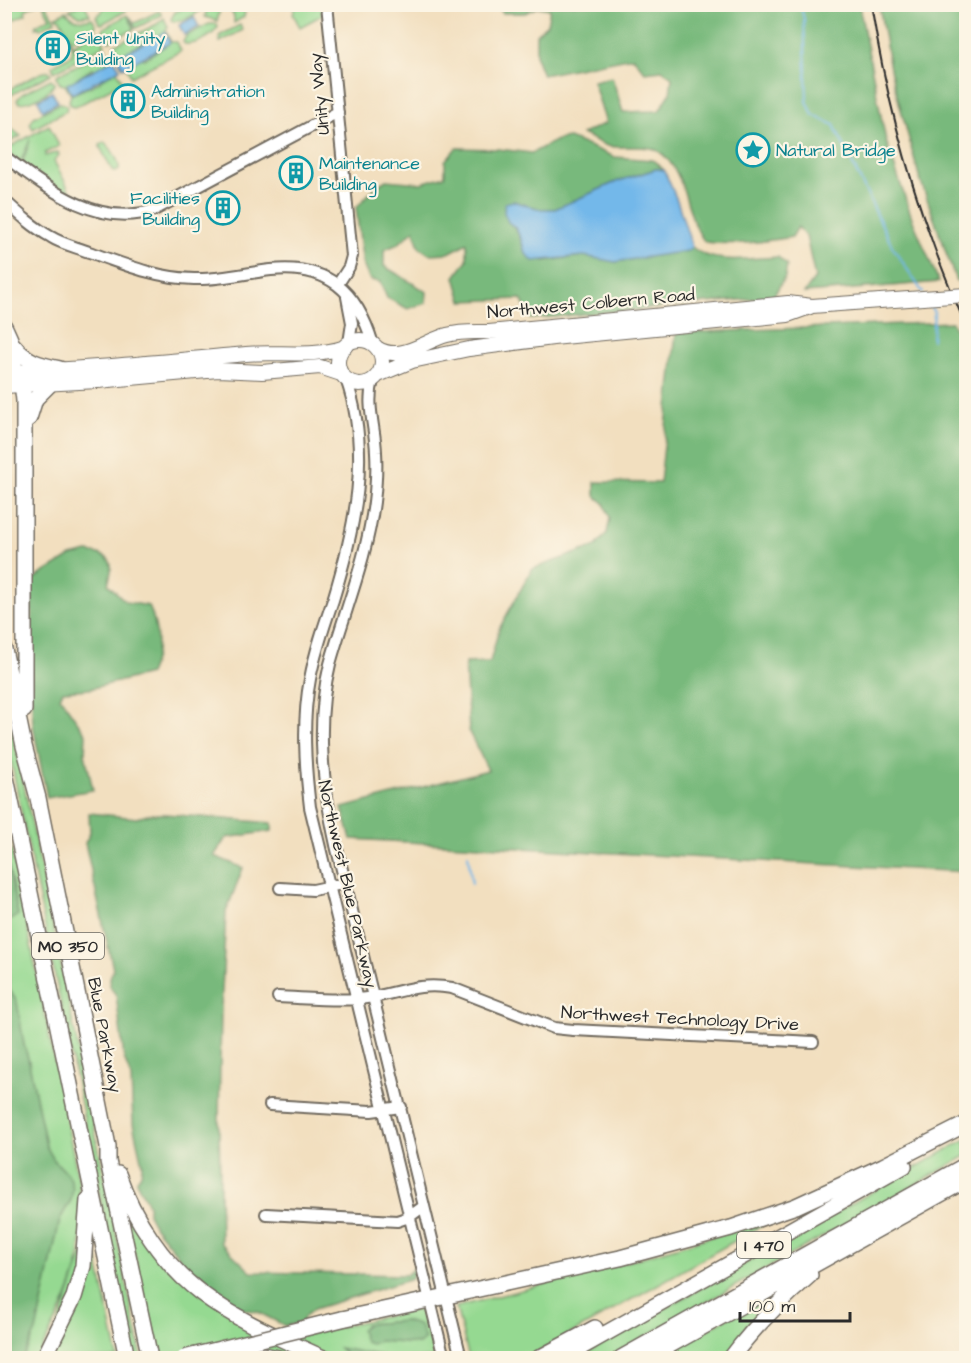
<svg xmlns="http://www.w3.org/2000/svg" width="971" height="1363" viewBox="0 0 971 1363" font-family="'Architects Daughter',sans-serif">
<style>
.green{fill:#95d991;stroke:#60825e;stroke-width:1.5;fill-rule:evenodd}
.forest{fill:#78b97b;stroke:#527253;stroke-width:1.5}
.water{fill:#73b8ea;stroke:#4f728a;stroke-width:1.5}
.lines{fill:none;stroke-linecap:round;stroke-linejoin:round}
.stream{stroke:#73b8ea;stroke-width:2}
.minor-casing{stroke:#716a5f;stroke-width:14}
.major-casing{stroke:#716a5f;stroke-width:16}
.highway-casing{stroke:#716a5f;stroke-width:18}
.minor{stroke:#fff;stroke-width:10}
.major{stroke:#fff;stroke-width:14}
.highway{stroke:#fff;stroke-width:15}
.rail{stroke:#2b2b2b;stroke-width:2}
.major-bridge-casing{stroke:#716a5f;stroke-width:16;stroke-linecap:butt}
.highway-bridge-casing{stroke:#716a5f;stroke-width:18;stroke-linecap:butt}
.major-bridge{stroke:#fff;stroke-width:14}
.highway-bridge{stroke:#fff;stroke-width:15}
.labels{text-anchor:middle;stroke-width:4.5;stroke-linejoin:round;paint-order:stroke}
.shield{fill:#fcf5e5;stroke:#6a6863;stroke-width:1.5}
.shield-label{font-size:16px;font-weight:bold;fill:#2b2b2b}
.culture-label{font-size:18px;fill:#0d838f;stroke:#fcf5e5;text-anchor:start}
.street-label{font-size:18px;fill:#2b2b2b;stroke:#fcf5e5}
</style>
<rect width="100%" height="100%" fill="#fcf5e5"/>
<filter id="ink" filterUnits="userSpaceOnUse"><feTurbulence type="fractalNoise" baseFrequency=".0167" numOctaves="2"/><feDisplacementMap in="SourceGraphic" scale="12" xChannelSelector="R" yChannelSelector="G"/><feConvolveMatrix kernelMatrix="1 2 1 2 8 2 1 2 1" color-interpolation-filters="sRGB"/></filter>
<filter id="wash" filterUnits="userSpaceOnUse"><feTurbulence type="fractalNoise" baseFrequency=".008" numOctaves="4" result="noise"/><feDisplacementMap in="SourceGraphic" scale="24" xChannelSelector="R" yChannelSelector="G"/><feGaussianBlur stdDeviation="1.35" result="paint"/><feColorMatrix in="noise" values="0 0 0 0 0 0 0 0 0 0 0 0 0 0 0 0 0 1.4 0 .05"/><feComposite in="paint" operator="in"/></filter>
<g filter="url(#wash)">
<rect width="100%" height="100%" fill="#f2dfbf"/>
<path class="green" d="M20 4 35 5 25 10 26 14 13 20 8 11Z
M106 4 122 5 126 11 102 24 99 23 96 16 101 13Z
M43 5H46L55 21 40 29 38 27 36 28V25L50 18Z
M79 5H85L90 15 80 16 69 10Z
M190 5H205C200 13 183 23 172 21L171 19 175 12Z
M210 5 220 9 217 21 205 17 207 7Z
M234 5H240L245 13 244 17 234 23V16L229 8 235 6Z
M296 5H321L322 15 300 27 293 14Z
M66 11C72 20 83 21 92 18L96 25 95 28 72 40 60 19 55 17Z
M159 11 162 15 136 28 129 16 135 23Z
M127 15 134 28 133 30 109 41 103 31 104 28Z
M164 18 168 27 166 31 171 42H177L181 51 131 77 126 66 142 57 144 59 170 43 165 33 154 38 153 36 120 56 114 45 157 24Z
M209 24H217L218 27C212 37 196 45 185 44L183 42 186 36Z
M240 25 243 30 220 42 219 36Z
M63 28 80 59 54 72 52 66 72 55 71 45 69 42 61 41 59 37 47 43 44 38Z
M97 31 99 32 105 45 81 58 74 44Z
M106 49 112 61 94 70 93 68 67 85 73 94 100 82V80L117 71 123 82 81 104 75 106 71 105 69 101 71 95 65 85 60 84 57 78V75L100 54Z
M49 71 51 74 5 98V89L8 90C21 85 36 72 49 71Z
M51 79 55 83C48 95 32 102 19 103L17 100 22 94Z
M60 103 67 105 66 111 33 129 30 124 34 117Z
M4 118 8 126 21 136 5 144Z
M49 125 59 146 45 153V156L58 152 59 155 54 161 71 193 90 201 89 203 76 200 22 164 30 140 20 163 5 150Z
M104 142C111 147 120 162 119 170L116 172 112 170 100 147V145Z
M4 688 126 1282 142 1358H133L5 731Z
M5 817 78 1177C80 1201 83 1227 80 1251 75 1290 54 1324 37 1358H23L36 1331 60 1219 71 1200 70 1177 54 1160 46 1146 28 1058 24 1045 17 1002 9 989 4 917 9 921 18 914 5 849Z
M966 1139V1156L607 1358H577Z
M124 1205 164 1264 312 1358H289L279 1355 236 1354 224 1358H157Z
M777 1217 528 1358H469L456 1307 599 1270Z
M91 1230 118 1358H47Z
M797 1279 725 1358H656Z
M415 1310 424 1311 426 1314 435 1354V1358L383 1357 340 1349 350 1358H331L288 1338ZM406 1321 419 1344 380 1341 366 1324Z"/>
<path class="forest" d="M496 5H859L886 141 913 221 939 282 804 293 815 278 806 236 798 227 792 237C761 242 736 246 705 242 684 216 688 171 658 151 648 144 621 149 607 146 599 143 590 137 582 134L606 123 593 81 612 77 623 112 659 111 670 94 672 77 662 70 645 72 633 57 543 75 536 57V34L547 24 550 9 538 7 525 13H503Z
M879 5H966V279L956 281 919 176 890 69Z
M569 138 615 157 653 160 664 170 656 169 616 182 555 209H540L513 201 508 222C519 230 521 241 525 253L544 261 584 256 615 262 687 251 692 247C713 266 751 258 778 257L787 265 785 277 773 297 531 319 521 299 462 301 455 277 467 260V243L449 253 429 254 419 247 414 230 398 244 384 250V266L427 292 426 303 408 309 387 298 380 282 370 280 363 265 356 208 376 186 386 180 421 183 445 176V161L456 148 498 149 532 153 557 140Z
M952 322 966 355V413L962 422 966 428V872L351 839 342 808 488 770 469 732 465 663 490 662 499 629 532 569 596 546 607 533 610 518 604 503 595 496V482L660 483 676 333Z
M88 552C112 555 115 562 108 584L126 602 149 606C159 630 160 650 149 674L89 689 63 691 60 697 86 734 85 754 93 790 47 798 33 725 31 691 32 580 71 556Z
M89 813 137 818 151 814H165L272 823V831L226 838 214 856 243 868 226 912 221 1010 219 1122 221 1243 251 1272 406 1275 414 1268 412 1279 314 1309 304 1317 303 1322 285 1326 258 1312 242 1309 209 1288 194 1275 155 1227 148 1214V1205L136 1181 141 1174 142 1164 133 1124 131 1078 124 1058 116 995 110 987V978L113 969 85 843 90 833Z
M5 849 18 915 9 921 5 917Z
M5 937 9 989 17 1002 24 1045 28 1058 46 1146 54 1160 70 1177 73 1188 71 1200 60 1219 36 1331 23 1358H4Z
M406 1321 420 1326 425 1339 419 1344 380 1341 371 1344 365 1342 361 1330 366 1324Z
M339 1348 397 1358H350Z"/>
<path class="water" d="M194 17 199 27 184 35 179 25Z
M165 32 170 43 123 68 117 57Z
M114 59 120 69 72 94 67 84Z
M52 92 58 102 43 110 38 100Z
M656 169 664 170 677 200 692 247 687 251 615 262 584 256 533 261 525 253 521 239 515 227 508 222 504 212 505 203 513 201 540 209H555L616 182Z"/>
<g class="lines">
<path class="stream" d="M800 4 804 19 807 101 813 115 834 125 892 246 923 293
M928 303 934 312 932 340
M468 855 472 884"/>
</g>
</g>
<g filter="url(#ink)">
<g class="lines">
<g class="minor-casing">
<path id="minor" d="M327 4 352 256 349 267 338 284
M4 156C47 188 98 229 154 210L338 112
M4 200C19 214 33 227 51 237 62 244 76 247 89 252 123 264 157 278 194 279 220 280 246 273 271 270 328 264 357 291 373 344
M347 297 352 323 349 343
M346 379C372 452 355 528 333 600 324 626 315 652 310 679 302 721 305 765 310 807L444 1358
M373 380C366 405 375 426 376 452 377 468 376 485 374 502 367 558 345 610 330 664 315 724 323 786 336 845L461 1358
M280 888 313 890 346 883
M278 997C304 998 331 1001 357 999 393 997 413 981 452 988L554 1028 573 1030 813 1042
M270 1105 371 1111 401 1107
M266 1214 397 1221 409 1217 424 1206"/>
</g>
<g class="major-casing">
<path id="major" d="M338 362a22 22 0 1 1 44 0a22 22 0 1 1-44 0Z
M377 348C400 363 424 341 447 335 461 331 475 332 489 332L788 303 812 306 880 301
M4 372C85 370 165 361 246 354 279 351 313 358 345 347
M378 375 412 361 469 349 553 338 788 315 810 307
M4 386 98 381 218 370 262 372 320 367 341 374"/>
</g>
<g class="highway-casing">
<path id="highway" d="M4 326C13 345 23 362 4 379
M14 346C26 362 41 365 60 369
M11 372C22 380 23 388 24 401V710
M29 418 35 399 51 383
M4 649 24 746 38 798 108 1146V1161L150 1358
M4 768 127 1358
M118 1174C133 1218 164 1265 201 1293 238 1321 282 1339 323 1358
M342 1319 620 1258 731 1228 796 1206 883 1166 966 1124
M44 1358 74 1297 83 1266 88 1200
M238 1358 263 1355 278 1358
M539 1358 595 1328
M562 1358 904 1166
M621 1358 966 1165
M647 1358 966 1180
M731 1358C754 1327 780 1301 810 1275"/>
</g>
<use href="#minor" class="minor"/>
<use href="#major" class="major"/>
<use href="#highway" class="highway"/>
<path class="rail" d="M871 4C884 85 904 165 932 241 942 270 955 299 966 327"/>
<g class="major-bridge-casing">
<path id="major-bridge" d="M880 301 966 295"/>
</g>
<g class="highway-bridge-casing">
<path id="highway-bridge" d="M184 1358 342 1319"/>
</g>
<use href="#major-bridge" class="major-bridge"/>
<use href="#highway-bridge" class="highway-bridge"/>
</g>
</g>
<defs>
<g id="building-ring" transform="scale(1.725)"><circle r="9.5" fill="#fcf5e5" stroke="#0f9aa8" stroke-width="1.5"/><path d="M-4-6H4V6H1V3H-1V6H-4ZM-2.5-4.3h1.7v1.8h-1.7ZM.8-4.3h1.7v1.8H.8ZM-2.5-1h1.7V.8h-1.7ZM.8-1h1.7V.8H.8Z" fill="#0f9aa8"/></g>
<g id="sight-ring" transform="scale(1.725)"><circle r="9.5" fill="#fcf5e5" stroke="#0f9aa8" stroke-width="1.5"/><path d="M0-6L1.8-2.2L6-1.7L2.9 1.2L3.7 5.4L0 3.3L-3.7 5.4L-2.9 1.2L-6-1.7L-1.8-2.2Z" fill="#0f9aa8"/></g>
</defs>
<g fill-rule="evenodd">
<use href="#building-ring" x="53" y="48"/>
<use href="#building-ring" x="128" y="101"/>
<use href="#sight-ring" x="753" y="150"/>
<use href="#building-ring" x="296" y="173"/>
<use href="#building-ring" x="223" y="208"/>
</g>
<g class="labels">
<g class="shield">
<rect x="32" y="933" width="72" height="26" rx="4.5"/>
<rect x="737" y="1232" width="54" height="26" rx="4.5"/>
</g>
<g class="shield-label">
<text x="68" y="952">MO 350</text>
<text x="764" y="1251">I 470</text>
</g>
<g class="culture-label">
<text x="76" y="44">Silent Unity<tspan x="76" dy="21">Building</tspan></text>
<text x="151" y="97">Administration<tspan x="151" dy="21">Building</tspan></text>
<text x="776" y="156">Natural Bridge</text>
<text x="319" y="169">Maintenance<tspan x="319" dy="21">Building</tspan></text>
<text x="200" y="204" text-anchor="end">Facilities<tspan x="200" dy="21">Building</tspan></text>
</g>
<g class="street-label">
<text transform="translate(319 94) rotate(-96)" y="6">Unity Way</text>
<text transform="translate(591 303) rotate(-5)" y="6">Northwest Colbern Road</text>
<text transform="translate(348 884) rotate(77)" y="6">Northwest Blue Parkway</text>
<text transform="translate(680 1018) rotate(3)" y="6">Northwest Technology Drive</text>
<text transform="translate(105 1035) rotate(79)" y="6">Blue Parkway</text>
</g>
</g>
<rect width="971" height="1363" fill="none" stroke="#fcf5e5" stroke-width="24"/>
<path d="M740 1312v9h110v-9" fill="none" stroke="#2b2b2b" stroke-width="3"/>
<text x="749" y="1312" font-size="18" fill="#2b2b2b" stroke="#fcf5e5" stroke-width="4.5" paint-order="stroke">100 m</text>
</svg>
